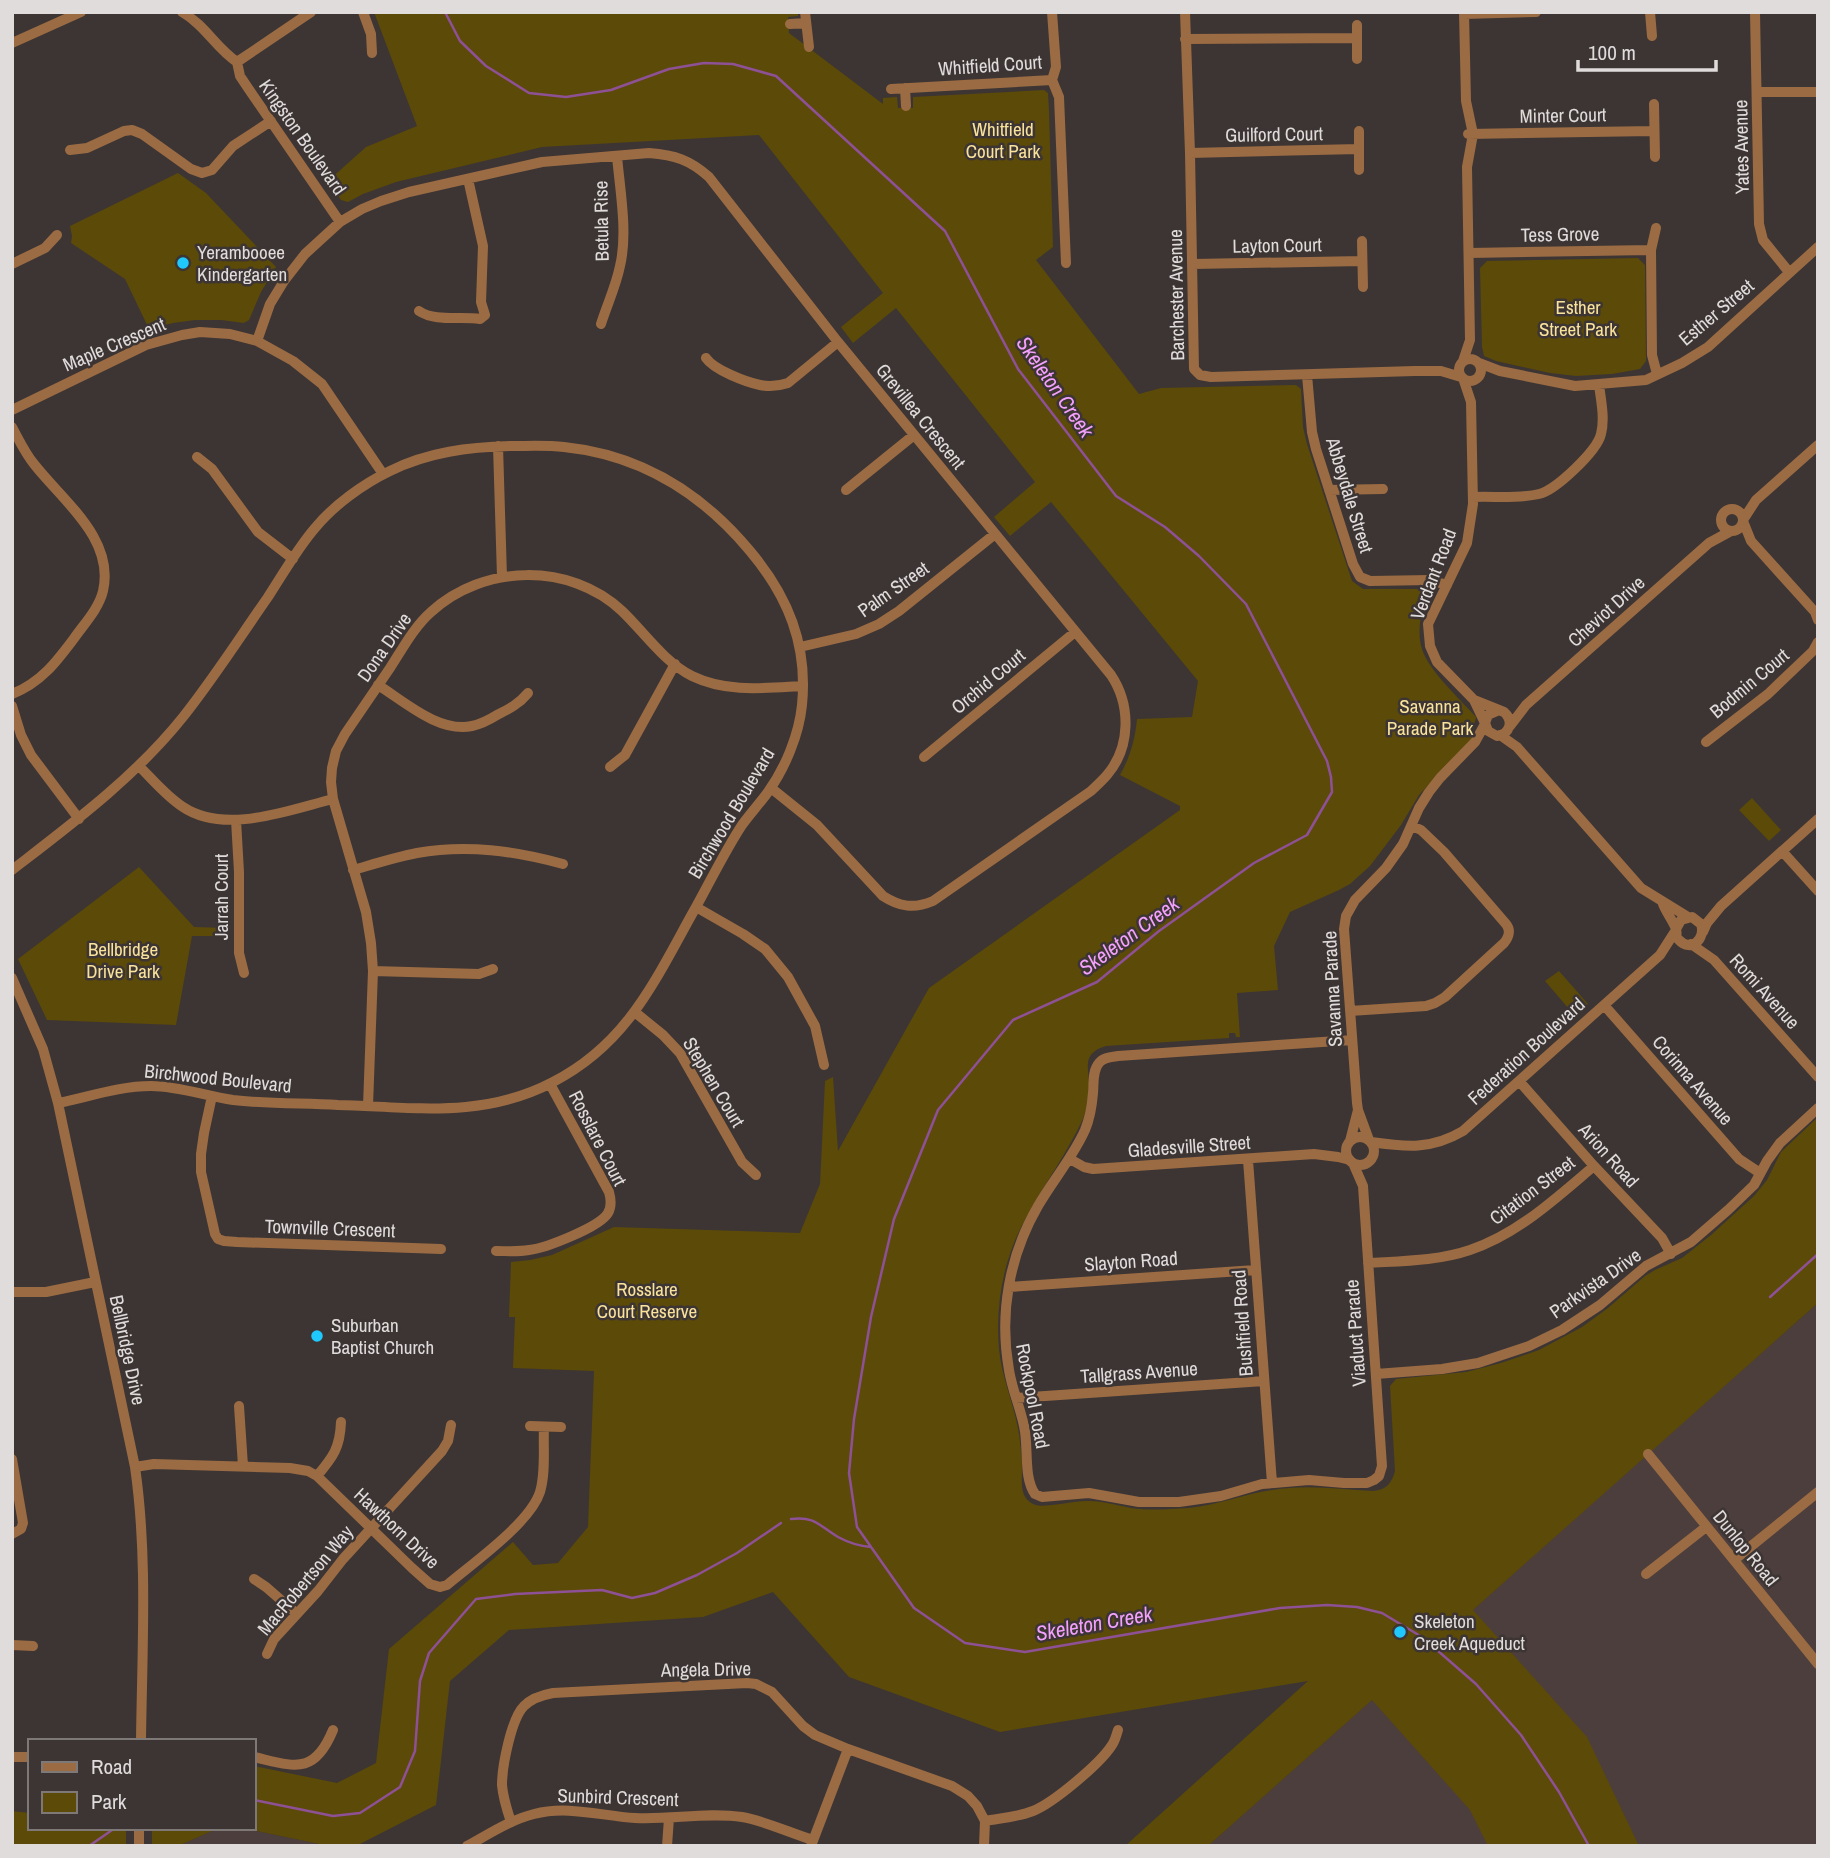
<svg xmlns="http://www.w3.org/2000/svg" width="1830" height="1858" viewBox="0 0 1830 1858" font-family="'Archivo Narrow',sans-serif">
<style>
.built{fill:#4c3e3c}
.green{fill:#5c4a08}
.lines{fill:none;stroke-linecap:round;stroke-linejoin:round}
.stream{stroke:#8e5196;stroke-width:2.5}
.minor{stroke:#9b6b43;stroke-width:10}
.poi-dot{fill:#20c9fd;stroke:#3c3534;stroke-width:2.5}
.labels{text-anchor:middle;stroke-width:5;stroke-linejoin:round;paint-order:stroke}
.street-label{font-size:19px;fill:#e1dcdc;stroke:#3c3534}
.park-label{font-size:19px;fill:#f9e29b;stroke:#3c3534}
.poi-label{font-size:19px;fill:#e1dcdc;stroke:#3c3534;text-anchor:start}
.water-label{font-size:21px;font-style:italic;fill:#f4a1fe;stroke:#3c3534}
</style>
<rect width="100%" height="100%" fill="#3c3534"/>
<path class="built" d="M1818 1303V1846H1208L1627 1472Z
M219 1828H242L329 1846H178Z"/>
<path class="green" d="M374 12H798V16L788 17 789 33 883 104V98L897 97 898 108H913V97L1044 90 1048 93 1049 111 1053 247 1036 260 1139 394 1161 388 1296 385 1301 389 1303 427 1307 444 1352 581 1363 589H1428C1422 607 1416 631 1422 649 1428 670 1461 700 1476 717L1471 740 1419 795 1401 825 1370 866 1350 884 1339 890 1290 912 1274 946 1278 990 1237 993 1240 1037H1236L1235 1033H1229V1038L1106 1046C1083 1053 1088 1065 1089 1084 1089 1095 1087 1108 1083 1119 1067 1153 1045 1183 1027 1216 1004 1256 995 1303 999 1349 1002 1381 1017 1410 1020 1442 1021 1451 1022 1460 1022 1469 1022 1483 1019 1499 1036 1505 1045 1508 1076 1500 1089 1501 1103 1501 1116 1505 1131 1508 1149 1511 1170 1509 1189 1508 1218 1505 1244 1494 1272 1490 1305 1484 1340 1489 1373 1491 1386 1490 1392 1483 1395 1471L1390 1386 1396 1379 1466 1372 1501 1363 1539 1350 1582 1327 1608 1308 1645 1276 1655 1270 1682 1258 1711 1235 1754 1196 1767 1180 1781 1152 1818 1117V1303L1473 1610 1587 1737 1639 1846H1488L1470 1810 1372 1700 1208 1846H1125L1308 1681 1000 1732 849 1677 773 1592 703 1617 509 1630 450 1681 436 1805 356 1846H329L242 1828H254V1766L337 1783 376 1763 389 1649 513 1542 533 1565 558 1563 588 1527 594 1371 513 1368 515 1317H509L511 1262 530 1260 552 1255 614 1227 800 1233 820 1184 825 1081 833 1077 838 1151 929 988 1180 810V806L1120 775C1130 757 1135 740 1137 719L1192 717 1198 681 1051 502 1010 536 994 517 1035 482 896 308 853 343 841 327 883 293 759 135 542 147 396 182 363 194 348 202 341 200 328 181 366 147 417 126Z
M178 173 206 193 276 267 261 292 249 320 244 323 221 320H195L173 323 149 329 125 279 71 243 72 236 70 226Z
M1638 258 1645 265 1646 361 1640 369 1612 374 1576 376 1550 373 1496 361 1484 356 1482 347 1480 268 1487 261Z
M1752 798 1781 830 1769 841 1739 810Z
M139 867 194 927 227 928V936H192L176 1025 47 1020 18 959Z
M1559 971 1588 1004 1575 1016 1545 981Z
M12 1811 30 1813V1828H126V1846H12Z
M152 1828H219L178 1846H152Z"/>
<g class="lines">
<path class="stream" d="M445 12 460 41 486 66 529 93 566 97 611 90 669 69 704 63 733 64 776 76 945 231 1018 369 1116 496 1165 527 1199 556 1246 604 1327 761 1331 777 1332 792 1307 835 1254 863 1159 931 1097 982 1013 1020 938 1110 894 1219 871 1317 854 1419 849 1473 857 1527 914 1608 965 1643 1025 1652 1280 1608 1327 1605 1357 1607 1382 1613 1422 1637 1476 1684 1521 1735 1559 1792 1589 1846
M1770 1297 1818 1254
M791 1519C816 1516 819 1526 838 1537 849 1543 859 1546 871 1547
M254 1800 333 1816 360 1813 400 1787 415 1751 420 1681 429 1653 476 1599 515 1594 602 1590 632 1598 655 1593 697 1575 737 1553 781 1523
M89 1846 115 1828"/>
<path class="minor" d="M182 12C205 25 216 48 237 62L240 76 248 88 340 222
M363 12 371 34 372 53
M805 12 809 47
M1185 12 1190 153 1194 369 1200 375 1211 377 1415 371H1441L1461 377
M1650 12 1652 36
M1755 12 1759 224 1763 240 1789 272
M1464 14 1536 12
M790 24 806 23
M1357 25V59
M1185 39 1357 38
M12 43 81 12
M237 62 311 12
M1052 80 1059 97 1066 263
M905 88 906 106
M891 89 1052 80 1056 67 1052 12
M1758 92H1818
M1654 104 1655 157
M1359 131V170
M1468 134 1654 131
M70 150 87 148 124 131 132 130 142 134 191 169 202 173 212 170 233 146 271 121
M1190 153 1359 149
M1656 228 1651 250 1652 355 1657 374
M1362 241 1363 287
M1469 253 1651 250
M12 264 45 248 57 235
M1193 264 1362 261
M419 311C435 322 461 316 480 319L485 315 481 302 483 246 468 179
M601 324C607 305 616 286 620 266 628 233 620 191 617 156
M257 341 270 304 284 281 305 254 340 222 362 209 381 201 409 192 542 162 649 153C675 155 690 160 709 177L838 342 1111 675C1131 705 1131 747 1107 775 1102 781 1096 786 1091 791L933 901C914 909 900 907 883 896L817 825 771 788
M706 358C714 370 746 382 760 385 770 387 779 386 788 383L838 342
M1459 370a11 11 0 1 1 22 0a11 11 0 1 1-22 0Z
M1463 361 1470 340 1467 167 1473 134 1466 101 1464 12
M1479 363 1500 371 1575 386 1646 380 1682 363 1708 347 1818 247
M1307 375 1312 432 1316 449 1353 564 1360 577 1370 581 1430 580 1447 585
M1463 378 1471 402 1473 504 1467 543 1428 624 1430 646 1437 662 1474 700 1485 723
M12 410 146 345 182 335 200 332 230 334 257 341 293 361 322 384 383 474
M12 427C19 440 25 453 34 464 63 501 115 539 103 591 99 608 85 623 75 637 57 661 41 683 12 694
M498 446 502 577
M197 457 212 469 258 532 293 559
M846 490 914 435
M1329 490 1383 489
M1473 497C1494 496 1518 499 1539 494 1556 490 1597 451 1601 434 1605 419 1601 400 1599 385
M1721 520a11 11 0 1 1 22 0a11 11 0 1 1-22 0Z
M1743 520 1756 500 1818 445
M1743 521 1751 541 1815 612 1818 620
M800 647 856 634 879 624 899 611 995 534
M378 685C405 702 439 733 472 726 481 724 489 720 497 715 509 709 519 704 528 693
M1474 700 1504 712C1514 721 1510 734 1497 736L1488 731 1485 723 1488 715 1497 711
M12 706 21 735 31 755 79 819
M1510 726 1526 705 1709 543 1731 531
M1500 735 1517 747 1641 888 1688 917
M1706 742 1768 694 1813 651 1818 642
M924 757 1075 632
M139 766C153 780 167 797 183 807 225 835 289 810 333 799
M610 767 625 755 675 664
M236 820 239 872V953L244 973
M1782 851 1818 891
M12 870C73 823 135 777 183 717 214 678 240 637 268 597 283 574 297 549 315 528 334 505 363 484 390 471 428 452 469 447 512 446 529 446 547 445 564 447 641 455 701 492 750 551 788 596 808 645 802 705 799 735 785 768 768 792 760 803 750 814 742 825 725 851 711 880 696 907 656 978 629 1043 553 1082 483 1119 413 1107 338 1105 303 1103 268 1104 233 1100 205 1096 179 1086 151 1086 120 1086 88 1097 58 1103
M353 870C374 864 396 857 417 853 467 844 515 851 563 864
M1663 904C1666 912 1673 921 1676 929 1678 936 1674 935 1679 940 1691 953 1706 939 1701 924L1692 917 1681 920 1676 929
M696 907 743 934 765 949 788 977 815 1026 824 1065
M1703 932 1707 923 1721 906 1818 819
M1691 944 1714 960 1818 1077
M373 971 479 974 493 969
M12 978 43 1049 58 1103 135 1467C148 1557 142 1650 141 1741
M1604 1005 1739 1159 1760 1173
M1350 1011 1426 1006 1435 1003 1445 997 1504 943C1509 937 1511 930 1506 924L1444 852 1421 830 1412 826
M636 1013 663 1035 680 1053 742 1162 756 1175
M1352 1040 1118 1056C1112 1057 1103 1057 1099 1063 1092 1071 1094 1084 1093 1093 1092 1106 1090 1118 1085 1130 1073 1157 1053 1180 1038 1206 1009 1256 999 1314 1009 1370 1012 1389 1020 1407 1024 1426 1029 1447 1023 1477 1035 1494L1042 1497 1089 1493 1139 1502H1179L1221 1496 1262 1484 1274 1483 1309 1480 1344 1483H1367L1374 1480 1379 1476 1382 1466 1363 1186 1353 1163
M1519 1081 1594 1166 1662 1238 1671 1254
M212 1096 204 1133 201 1154V1172L215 1234 218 1239 224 1241 237 1242 441 1249
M368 1106 373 971 371 943 366 912 333 799 331 782 332 768 336 751 345 734C360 712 375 690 390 668 403 648 414 627 431 612 483 564 570 562 622 611 644 632 664 662 692 676 727 693 765 688 803 686
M1346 1151a14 14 0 1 1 28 0a14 14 0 1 1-28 0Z
M1369 1140 1358 1110 1357 1103 1344 929 1346 916 1355 900 1386 868 1403 844 1419 808 1429 792 1440 778 1475 742 1485 724
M1350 1141 1358 1110
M1371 1142C1406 1147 1431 1150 1463 1131L1660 955 1676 930
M1070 1159 1084 1167 1093 1169 1314 1154 1338 1157 1350 1160
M1248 1160 1272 1483
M496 1251C507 1251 518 1252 529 1250 546 1248 600 1227 608 1213 612 1206 611 1199 609 1192L550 1084
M1368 1263C1401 1261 1438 1261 1470 1250 1518 1234 1556 1198 1594 1166
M1009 1287 1255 1270
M12 1292H46L95 1282
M1376 1374 1442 1369 1478 1363 1529 1346 1562 1330 1600 1305 1646 1266 1691 1242 1728 1210 1754 1185 1767 1161 1780 1143 1818 1108
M1016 1398 1264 1381
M239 1406 243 1466
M530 1426 561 1427
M1648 1454 1818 1664
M12 1459 23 1523 21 1529 12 1534
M135 1467 154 1464 290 1468 308 1471 317 1476 412 1568 430 1584 440 1587 447 1585C473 1563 530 1523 540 1492 546 1472 543 1448 544 1427
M317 1476C333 1457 340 1448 341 1422
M1734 1560 1818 1492
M1646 1574 1706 1527
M254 1579 266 1587 297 1614
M12 1645 33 1646
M267 1654 274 1639 318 1591 343 1559 442 1451 448 1441 451 1425
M12 1757H30
M254 1757C294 1766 314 1776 333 1730
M985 1821C1001 1818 1018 1817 1033 1811 1053 1803 1100 1764 1112 1745 1115 1741 1116 1736 1118 1730
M511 1822C507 1810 503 1797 502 1785 502 1767 511 1719 524 1706 532 1698 542 1695 553 1693L747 1683 756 1684 772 1692 803 1726 815 1735 848 1749 952 1786 968 1796 977 1806 985 1821 984 1846
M139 1846V1828
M467 1846C489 1834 510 1820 534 1814 568 1805 601 1816 635 1818 670 1820 706 1812 742 1817 762 1820 793 1834 813 1840
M667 1846 669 1818
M811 1846 848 1749"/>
</g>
<g class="poi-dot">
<circle cx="183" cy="263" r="7"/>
<circle cx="317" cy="1336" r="7"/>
<circle cx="1400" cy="1632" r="7"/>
</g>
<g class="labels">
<g class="street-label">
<text transform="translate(990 65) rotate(-4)" y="7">Whitfield Court</text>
<text transform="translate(1563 115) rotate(-1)" y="7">Minter Court</text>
<text transform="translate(1274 134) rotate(-1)" y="7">Guilford Court</text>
<text transform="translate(303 137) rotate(55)" y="7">Kingston Boulevard</text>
<text transform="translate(1741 147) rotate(-91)" y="7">Yates Avenue</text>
<text transform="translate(601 221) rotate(-91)" y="7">Betula Rise</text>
<text transform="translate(1560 234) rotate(-1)" y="7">Tess Grove</text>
<text transform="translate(1277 245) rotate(-1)" y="7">Layton Court</text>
<text transform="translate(1176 295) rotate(-91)" y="7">Barchester Avenue</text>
<text transform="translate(1716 312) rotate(-40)" y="7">Esther Street</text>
<text transform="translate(114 344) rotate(-23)" y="7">Maple Crescent</text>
<text transform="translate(921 416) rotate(51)" y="7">Grevillea Crescent</text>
<text transform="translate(1350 495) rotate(73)" y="7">Abbeydale Street</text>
<text transform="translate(1433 574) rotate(-69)" y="7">Verdant Road</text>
<text transform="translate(893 589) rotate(-35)" y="7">Palm Street</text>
<text transform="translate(1606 611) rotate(-42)" y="7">Cheviot Drive</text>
<text transform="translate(384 647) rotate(-55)" y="7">Dona Drive</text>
<text transform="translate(988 681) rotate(-40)" y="7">Orchid Court</text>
<text transform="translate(1749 683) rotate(-40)" y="7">Bodmin Court</text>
<text transform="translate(731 813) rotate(-59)" y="7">Birchwood Boulevard</text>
<text transform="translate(221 897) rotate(-90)" y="7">Jarrah Court</text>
<text transform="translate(1332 989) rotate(-93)" y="7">Savanna Parade</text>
<text transform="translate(1765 991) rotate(48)" y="7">Romi Avenue</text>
<text transform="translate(1526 1051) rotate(-42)" y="7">Federation Boulevard</text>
<text transform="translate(218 1078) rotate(6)" y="7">Birchwood Boulevard</text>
<text transform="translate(1693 1080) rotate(49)" y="7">Corinna Avenue</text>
<text transform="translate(714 1082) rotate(59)" y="7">Stephen Court</text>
<text transform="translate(598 1138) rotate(63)" y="7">Rosslare Court</text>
<text transform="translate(1189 1146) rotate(-4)" y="7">Gladesville Street</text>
<text transform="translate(1609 1155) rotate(48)" y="7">Arion Road</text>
<text transform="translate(1532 1190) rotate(-37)" y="7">Citation Street</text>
<text transform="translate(330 1228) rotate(2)" y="7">Townville Crescent</text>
<text transform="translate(1131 1261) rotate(-4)" y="7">Slayton Road</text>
<text transform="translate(1595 1283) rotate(-35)" y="7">Parkvista Drive</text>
<text transform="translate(1242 1323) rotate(-94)" y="7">Bushfield Road</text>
<text transform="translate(1355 1333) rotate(-94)" y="7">Viaduct Parade</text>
<text transform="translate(128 1350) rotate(78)" y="7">Bellbridge Drive</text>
<text transform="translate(1139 1372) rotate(-4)" y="7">Tallgrass Avenue</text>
<text transform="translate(1033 1396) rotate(79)" y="7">Rockpool Road</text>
<text transform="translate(397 1528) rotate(43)" y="7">Hawthorn Drive</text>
<text transform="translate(1746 1548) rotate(51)" y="7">Dunlop Road</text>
<text transform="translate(305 1580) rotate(-50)" y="7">MacRobertson Way</text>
<text transform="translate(706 1669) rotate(-1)" y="7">Angela Drive</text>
<text transform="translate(618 1797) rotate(2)" y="7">Sunbird Crescent</text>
</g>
<g class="park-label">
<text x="1003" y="136">Whitfield<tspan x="1003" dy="22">Court Park</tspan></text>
<text x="1578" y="314">Esther<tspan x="1578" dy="22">Street Park</tspan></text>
<text x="1430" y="713">Savanna<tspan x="1430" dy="22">Parade Park</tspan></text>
<text x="123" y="956">Bellbridge<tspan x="123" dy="22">Drive Park</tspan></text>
<text x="647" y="1296">Rosslare<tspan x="647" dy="22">Court Reserve</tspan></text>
</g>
<g class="poi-label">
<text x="197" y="259">Yerambooee<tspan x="197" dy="22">Kindergarten</tspan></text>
<text x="331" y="1332">Suburban<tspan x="331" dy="22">Baptist Church</tspan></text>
<text x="1414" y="1628">Skeleton<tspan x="1414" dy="22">Creek Aqueduct</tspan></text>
</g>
<g class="water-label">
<text transform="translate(1055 387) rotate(55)" y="7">Skeleton Creek</text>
<text transform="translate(1129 936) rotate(-36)" y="7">Skeleton Creek</text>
<text transform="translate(1094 1624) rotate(-10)" y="7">Skeleton Creek</text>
</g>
</g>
<rect width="1830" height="1858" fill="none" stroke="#e1dcdc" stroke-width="28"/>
<rect x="28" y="1739" width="228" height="91" fill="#3c3534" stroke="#7e7877" stroke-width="2"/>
<rect x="42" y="1762" width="35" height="10" fill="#9b6b43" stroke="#7e7877" stroke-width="2"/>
<text x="91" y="1774" font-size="21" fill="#e1dcdc">Road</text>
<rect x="42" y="1792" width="35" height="21" fill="#5c4a08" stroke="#7e7877" stroke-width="2"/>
<text x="91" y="1809" font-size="21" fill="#e1dcdc">Park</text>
<path d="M1578 60v10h138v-10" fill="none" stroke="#e1dcdc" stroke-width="3.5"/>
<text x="1588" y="60" font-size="21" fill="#e1dcdc" stroke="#3c3534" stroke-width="5" paint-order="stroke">100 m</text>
</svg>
